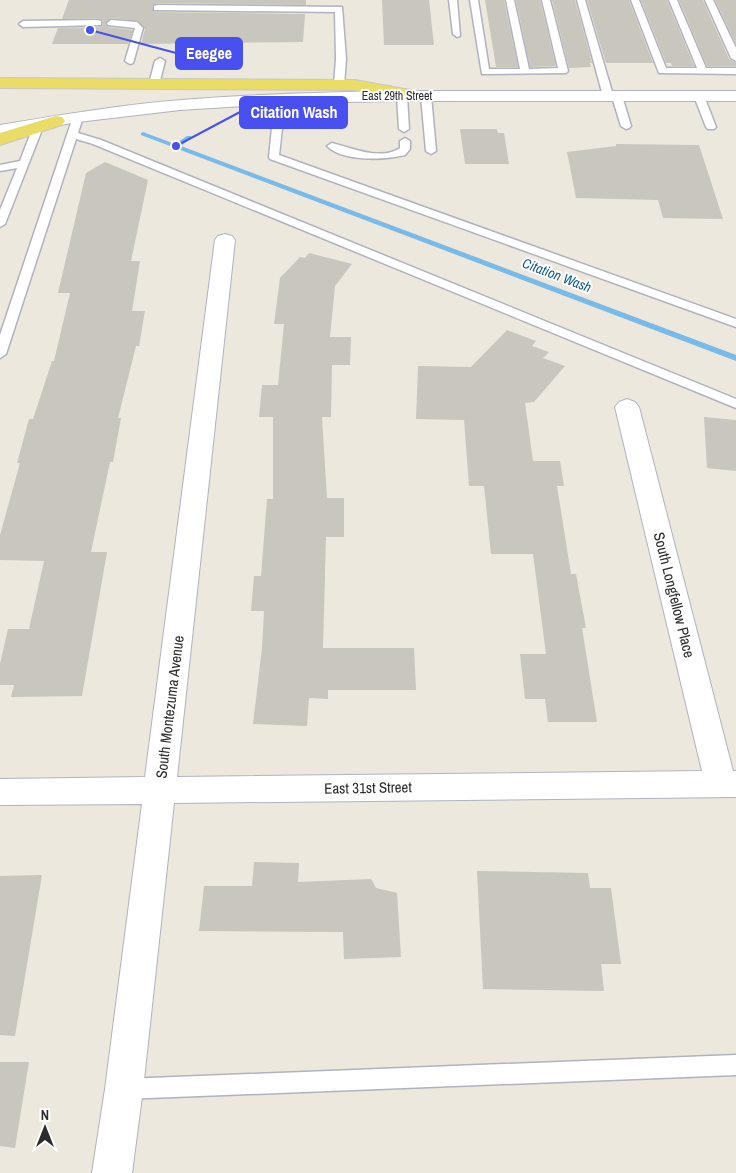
<svg xmlns="http://www.w3.org/2000/svg" width="736" height="1173" viewBox="0 0 736 1173" font-family="'Archivo Narrow',sans-serif">
<style>
.lines{fill:none;stroke-linecap:round;stroke-linejoin:round}
.stream{fill:#78bae8;fill-rule:evenodd}
.building{fill:#c8c6bd}
.lane-casing{stroke:#b2b2be;stroke-width:3}
.street-casing{stroke:#b2b2be;stroke-width:2}
.secondary-casing{stroke:#b2b2be;stroke-width:2}
.primary-casing{stroke:#c8c8c8;stroke-width:2}
.lane{fill:#fff;fill-rule:evenodd}
.street{fill:#fff;fill-rule:evenodd}
.secondary{fill:#fff;fill-rule:evenodd}
.primary{fill:#e9dc67;fill-rule:evenodd}
.labels{text-anchor:middle;stroke-width:4;stroke-linejoin:round;paint-order:stroke}
.far-street-label{font-size:12px;fill:#2b2b2b;stroke:#fff}
.far-water-label{font-size:14px;font-style:italic;fill:#155795;stroke:#fff}
.street-label{font-size:15px;fill:#2b2b2b;stroke:#fff}
.leader{fill:none;stroke:#4850ef;stroke-width:2}
.callout-dot{fill:#4850ef;stroke:#fff;stroke-width:2}
.callout{fill:#4850ef;stroke:#4850ef;stroke-width:2}
.callout-label{font-size:16px;text-anchor:middle;font-weight:bold;fill:#fff}
</style>
<rect width="100%" height="100%" fill="#ece8de"/>
<g class="lines">
<path class="stream" d="M143 132 175 144 187 136H191V138L181 146 736 355V361L141 135V133Z"/>
</g>
<path class="building" d="M69 0H306V5L157 3 152 6 154 12 305 14 303 42 141 44 145 29 138 21 111 18 105 23 108 27 133 30 128 44H52L58 28 101 27 103 25V20L98 18 62 19Z
M382 0H429L434 45H384Z
M485 0H504L518 67H496Z
M516 0H540L556 66 530 67Z
M552 0H575L592 63H590L591 67 569 68Z
M587 0H629L653 63H606Z
M641 0H667L694 66H672L671 63H666Z
M679 0H703L729 59 736 63V66H707Z
M715 0H736V44Z
M460 129H497L498 133H504L509 164H465Z
M616 144 699 145 723 219 663 218 658 200 576 198 567 152 616 146Z
M105 162 148 180 131 261H140L132 311H145L139 346H136L118 418H121L113 462H110L91 552H107L82 696 11 697 14 685H0V664L8 629H29L44 561 0 560V535L20 463H17L29 419H33L52 361H54L70 293H58L86 173Z
M309 253 352 264 335 286 330 337H351L350 365H332L331 417H322L327 498H344V537H326L323 648H414L416 690H328V699L309 698 307 726 253 724 262 648 264 611H251L254 576H261L267 499H273V417H259L262 385H278L284 324H274L280 278 300 257 305 258Z
M507 330 536 341 532 346 549 352 543 358 565 366 534 402 525 403 533 461H560L564 486H557L571 574H576L586 628H582L597 722H548L545 699H525L520 654H546L533 554H491L484 486H469L464 420 416 419 418 366 471 367Z
M704 417 736 420V471L707 468Z
M254 862 299 863 298 882 371 879 376 888 397 893 401 957 344 959 343 932 199 931 204 886H252Z
M477 871 588 873 590 888H611L621 964H601L604 991 483 989Z
M42 875 15 1036 0 1035V876Z
M0 1062H29L15 1148 0 1146Z"/>
<g class="lines">
<g class="lane-casing">
<path id="lane" d="M449 0H457L460 36 457 37 453 34Z
M470 0H478L489 69H520L506 0H514L529 69 558 68 542 0H550L568 71 566 73 482 74Z
M577 0H585L613 95 617 93 622 96 631 126 629 128 626 129 621 126 612 97 608 99 603 96Z
M631 0H639L666 68H697L669 0H677L706 68H736V74L659 73Z
M705 0H713L736 48V61L731 58Z
M157 5 342 7 346 59 344 85 339 88 334 85 336 59 335 12 154 10V6Z
M98 20 101 21V25L23 27 19 24 23 21Z
M111 20 137 22 143 28 133 63 130 64 125 61 135 28 108 25 107 23Z
M160 58 165 61 159 84 157 86H151L149 84 155 61Z
M402 93 407 96 409 129 404 132 399 129 397 96Z
M426 93 431 96 436 151 431 154 426 151 421 96Z
M699 93 704 96 716 127 714 129H708L706 127 694 96Z
M332 94 337 97V119L332 122 327 119V97Z
M290 95 295 98 292 120 282 129 279 155 736 319V327L270 159 269 157 272 128 282 119 285 98Z
M78 114 83 117 78 133 101 140 736 399V408L93 144 76 139 6 354 0 358V335L73 117Z
M38 124 43 127 5 224 0 227V210L17 168 0 171V165L20 161 33 127Z
M405 138 410 141V149L405 155C384 160 343 162 327 146L332 143C351 148 382 161 400 148V141Z
M736 1055V1075L124 1099 117 1096 114 1089 117 1082 124 1079Z"/>
</g>
<g class="street-casing">
<path id="street" d="M225 234 232 236 235 240 177 777 702 771 615 407 619 402 627 399 635 402 639 407 733 771H736V797L174 803 143 1089 132 1173H92L105 1089 142 804 0 805V779L145 777 215 240 218 236Z"/>
</g>
<g class="secondary-casing">
<path id="secondary" d="M402 91H736V101H402L290 103 180 110 78 122 0 135V125C60 115 120 105 181 100 255 94 328 92 402 91Z"/>
</g>
<g class="primary-casing">
<path id="primary" d="M0 78 355 80 416 91 422 92 425 96 422 100 416 101 355 90 0 88Z
M56 116 62 117 65 121 62 125 0 145V133Z"/>
</g>
<use href="#lane" class="lane"/>
<use href="#street" class="street"/>
<use href="#secondary" class="secondary"/>
<use href="#primary" class="primary"/>
</g>
<g class="labels">
<g class="far-street-label">
<text x="397" y="100">East 29th Street</text>
</g>
<g class="far-water-label">
<text transform="translate(557 275) rotate(21)" y="5">Citation Wash</text>
</g>
<g class="street-label">
<text transform="translate(674 595) rotate(76)" y="5">South Longfellow Place</text>
<text transform="translate(170 707) rotate(-83)" y="5">South Montezuma Avenue</text>
<text transform="translate(368 788) rotate(-1)" y="5">East 31st Street</text>
</g>
</g>
<path class="leader" d="M90 30L176 53M176 146L240 112"/>
<g class="callout-dot">
<circle cx="90" cy="30" r="5"/>
<circle cx="176" cy="146" r="5"/>
</g>
<g class="callout">
<rect x="176" y="38" width="66" height="31" rx="5"/>
<rect x="240" y="97" width="107" height="31" rx="5"/>
</g>
<g class="callout-label">
<text x="209" y="59">Eeegee</text>
<text x="294" y="118">Citation Wash</text>
</g>
<g transform="translate(45 1128)" stroke="#ffffff" stroke-width="4" paint-order="stroke">
<path d="M0-4L9 19L0 12L-9 19Z" fill="#2b2b2b"/>
<text y="-8" font-size="14" font-weight="bold" text-anchor="middle" fill="#2b2b2b">N</text>
</g>
</svg>
